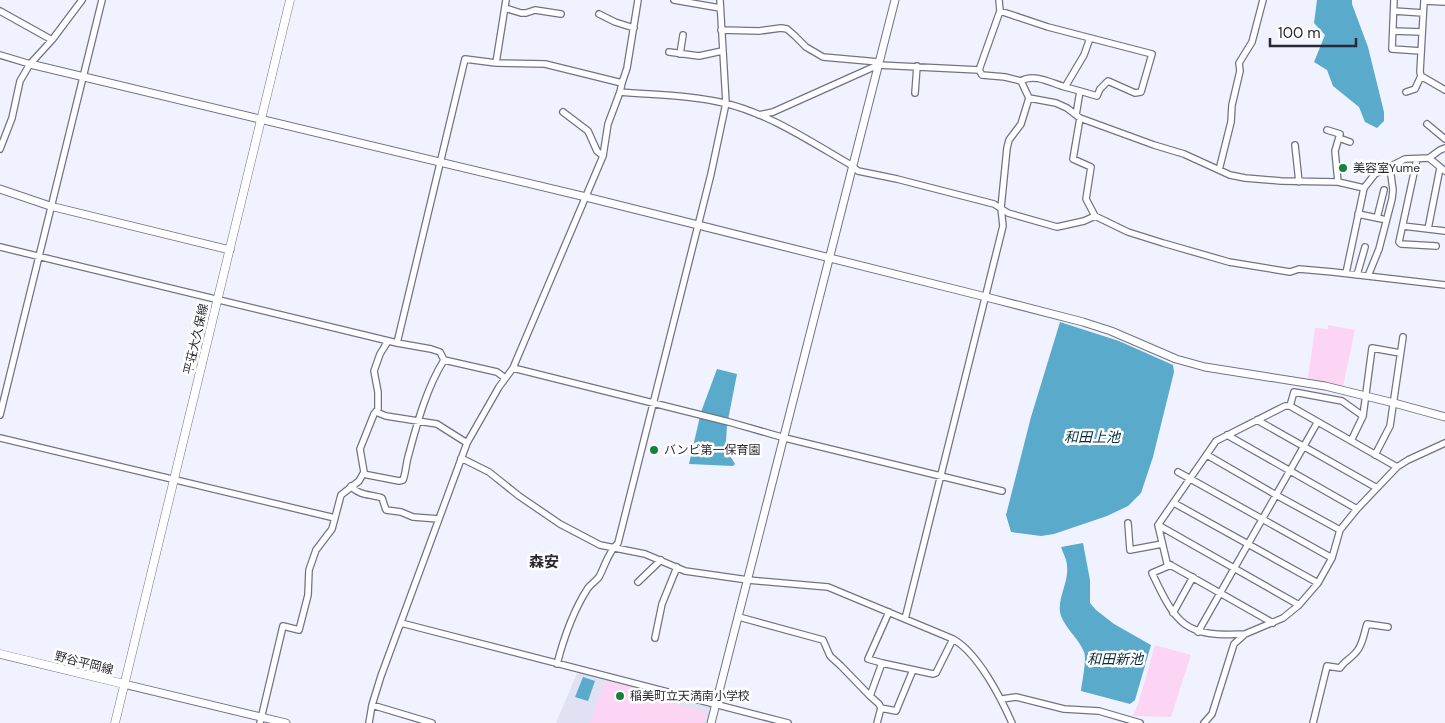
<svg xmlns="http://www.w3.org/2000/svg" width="1445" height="723" viewBox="0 0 1445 723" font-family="'DM Sans','Noto Sans JP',sans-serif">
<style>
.built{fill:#e0e2f4}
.green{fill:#fcd4f4}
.water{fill:#5aaacc}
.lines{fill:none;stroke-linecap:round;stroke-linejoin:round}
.minor-casing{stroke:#707386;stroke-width:8}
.tertiary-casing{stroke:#707386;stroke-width:9}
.secondary-casing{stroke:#707386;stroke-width:9}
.minor{stroke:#fff;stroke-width:5.5}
.tertiary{stroke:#fff;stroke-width:7}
.secondary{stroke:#fff;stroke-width:8}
.poi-dot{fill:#168239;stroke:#fff;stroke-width:2}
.labels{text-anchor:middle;stroke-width:5;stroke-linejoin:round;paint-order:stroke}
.poi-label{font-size:12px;fill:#282932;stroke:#fff;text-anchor:start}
.street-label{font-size:12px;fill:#282932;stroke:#fff}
.water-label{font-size:14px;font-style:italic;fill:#072e3c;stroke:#fff}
.quarter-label{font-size:15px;font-weight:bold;fill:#282932;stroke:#fff}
</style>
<rect width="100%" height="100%" fill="#f0f2ff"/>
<path class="built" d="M578 671 711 706 707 723H556Z"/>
<path class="green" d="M1328 325 1355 330 1343 386 1308 378 1315 328 1328 329Z
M1155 645 1191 655 1171 717 1133 716 1139 701Z
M605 680 632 687V693L706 712 703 723H590Z"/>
<path class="water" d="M1317 0H1352V4L1368 47 1384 112V121L1377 128 1365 122 1359 107 1333 86 1327 70 1314 62 1325 35 1314 23Z
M1060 322 1119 341 1173 365 1174 372 1153 457 1141 493 1128 506 1107 516 1054 534 1041 536 1011 532 1006 515 1031 417Z
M717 369 737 374 727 425 726 442 729 454 735 464 733 466 689 464 701 412Z
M1083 543 1090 580V603L1096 610 1114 624 1151 645 1135 700 1130 704 1081 691C1082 681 1087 659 1084 652 1079 638 1063 627 1060 612 1058 596 1069 582 1067 566 1067 560 1063 553 1061 547Z
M583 677 595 681 588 701 575 697Z"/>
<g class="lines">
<g class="minor-casing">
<path id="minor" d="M674 0 720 8
M1394 0 1392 49 1421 51
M1445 2 1424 1 1420 72 1421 76 1445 90
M505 8 521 13H526L535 10 561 14
M0 11 52 40
M1000 11 1048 27 1152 54 1141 92 1135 93 1108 81 1100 89 1097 96 1080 91 1076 115
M1394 11 1423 13
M599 14 615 22 634 28
M721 30 759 31 781 28 787 29 795 36 806 47 823 57 879 62
M1393 31 1422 32
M669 52 699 56 722 51
M680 54 683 35
M0 55 30 64
M496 63 506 0
M979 70 1000 11 999 0
M1021 81C1034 73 1051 83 1065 87
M1080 91 1065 87 1084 55 1090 38
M620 92C655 95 691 95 724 103 770 114 811 142 851 165L858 171 897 179 994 204 1008 213 1057 227 1084 221 1095 216 1128 232 1163 243 1229 262 1290 272 1299 269 1333 272 1445 285
M1406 92 1415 89 1421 76
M915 93 917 66
M563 112 588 131 597 151 603 156
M759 115 773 112 878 65 979 70 982 75 1005 77 1021 81 1029 98 1056 103 1067 108 1080 118 1154 145 1184 154 1230 175 1245 178 1281 181 1338 182 1364 188
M1080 118 1073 159 1091 167 1086 199 1095 216
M1427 124 1445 139
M1327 130 1340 134 1335 151 1338 182
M1339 138 1350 142
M1295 145 1299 182
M0 149 12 118 20 81 30 64 52 40 82 0
M1429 158 1445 171
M1417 159 1399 242 1401 244 1436 246
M1219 170 1231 122 1232 105 1240 71 1239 63 1252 42 1263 0
M1358 214 1382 219
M1377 218 1384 190
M1403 226 1445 231
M1428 229 1440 168
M0 247 397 343 431 349 440 352 444 360 497 372 505 378
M1346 273 1364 188 1375 174 1405 159 1429 158 1440 150 1445 148
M1357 275 1365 247
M1368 276 1379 249 1392 199 1393 190 1390 168
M397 343 465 59 496 63 545 64 622 83
M513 368 729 422 785 438 1002 491
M1290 406 1294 392 1342 401 1363 416
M376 412 386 416 437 424 467 443
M0 415 102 0
M1257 420 1377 488
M1227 435 1357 509
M0 438 335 518
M1351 441 1363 416 1372 348 1400 353
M1207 455 1276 495 1340 530
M1375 455 1390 426 1403 337
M461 458 489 472 519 496 560 524 600 545 645 554 685 571 748 580 828 587 953 639C978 653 1001 698 1012 723
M1178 472 1332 558
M363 474 399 481 403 480C406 472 406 464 408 457 417 424 426 389 444 360
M351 486C359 496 371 494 382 498L386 510 401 512 413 517 439 519
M1174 503 1318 583
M1128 523 1130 550 1162 544
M1158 525 1299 605
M1171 565 1152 573C1177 626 1185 637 1245 634
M638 582 661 560
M1173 613 1193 577
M739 617 823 640 830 656 841 666 870 696
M905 619 1003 226 1001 208 1007 148 1009 140 1021 124 1029 98
M401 623 788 723
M1273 623 1167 563 1158 525 1216 441 1285 406H1290L1397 467
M1198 632 1317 423
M655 638 662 604 677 567
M882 663 933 674 936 673 953 639
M557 664C564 637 573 611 588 588 591 584 596 581 599 577 605 566 608 552 618 543L711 174 726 103 720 0
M1002 699 1016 697 1064 709 1099 711 1140 723
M372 705 432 723
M881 708 896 711 913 670
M260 723 283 626 299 630 308 595 309 570 316 550 332 529 341 495 359 481 364 472 360 449 374 414 378 409V392L374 371 380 354 388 341
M369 723 372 705 381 676 467 443 499 387 513 368 603 156 608 124 620 92 622 83 627 68 638 0
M877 723 881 708 879 704 870 696 882 663 868 659 889 612
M1204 723 1212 714 1234 644 1245 634 1283 618 1299 605 1318 583 1332 558 1340 530 1357 509 1397 467 1408 460 1445 443
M1313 723 1327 666 1340 668C1344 661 1352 658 1357 651 1363 644 1364 633 1367 624L1388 627"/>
</g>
<g class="tertiary-casing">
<path id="tertiary" d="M30 64 586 197 986 297 1083 322 1111 331 1176 359 1205 367 1325 386 1394 403 1445 417
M0 189 50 206 230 250
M124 684 286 723
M711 723 895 0"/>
</g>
<g class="secondary-casing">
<path id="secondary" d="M0 654 124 684
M115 723 290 0"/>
</g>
<use href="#minor" class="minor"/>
<use href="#tertiary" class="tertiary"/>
<use href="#secondary" class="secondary"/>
</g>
<g class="poi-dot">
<circle cx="1343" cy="168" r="5"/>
<circle cx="654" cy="450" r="5"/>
<circle cx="620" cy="696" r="5"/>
</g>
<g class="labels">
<g class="poi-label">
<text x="1353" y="172">美容室Yume</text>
<text x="664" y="454">バンビ第一保育園</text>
<text x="630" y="700">稲美町立天満南小学校</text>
</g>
<g class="street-label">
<text transform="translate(196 339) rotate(-77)" y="4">平荘大久保線</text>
<text transform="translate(84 663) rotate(14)" y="4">野谷平岡線</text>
</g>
<g class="water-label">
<text x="1092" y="442">和田上池</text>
<text x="1115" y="664">和田新池</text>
</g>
<g class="quarter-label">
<text x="544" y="567">森安</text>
</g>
</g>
<path d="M1270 38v8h86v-8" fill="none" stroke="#282932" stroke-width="2.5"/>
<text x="1278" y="38" font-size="15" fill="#282932" stroke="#ffffff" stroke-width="4" paint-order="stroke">100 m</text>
</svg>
